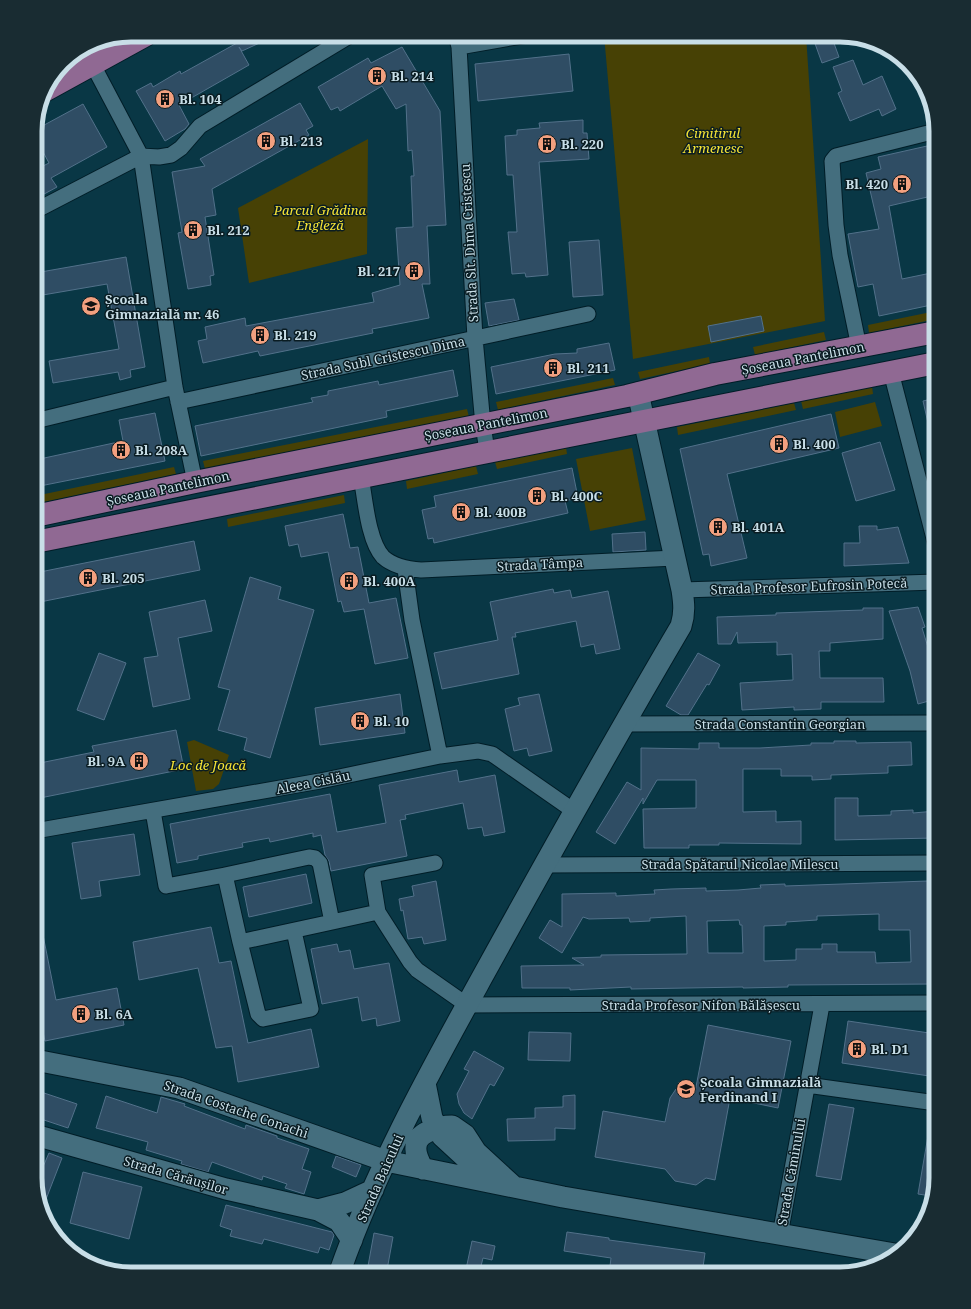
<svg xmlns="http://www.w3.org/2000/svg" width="971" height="1309" viewBox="0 0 971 1309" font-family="'Noto Serif',serif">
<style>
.green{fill:#474105}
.building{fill:#2f4d64;stroke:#52718a;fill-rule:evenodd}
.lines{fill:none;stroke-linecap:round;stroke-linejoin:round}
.street-casing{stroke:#001d27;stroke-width:17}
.secondary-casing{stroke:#001d27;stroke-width:23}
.primary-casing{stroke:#001d27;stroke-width:24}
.street{stroke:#446e7e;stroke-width:15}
.secondary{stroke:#446e7e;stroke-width:21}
.primary{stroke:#906993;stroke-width:22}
.tram{stroke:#6e8f9b;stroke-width:1}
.labels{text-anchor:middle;stroke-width:3;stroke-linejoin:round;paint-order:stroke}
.poi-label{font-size:13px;font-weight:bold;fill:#c8dee7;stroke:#0a1c22;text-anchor:start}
.park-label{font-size:13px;font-style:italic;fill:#f6e435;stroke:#0a1c22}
.street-label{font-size:13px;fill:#c8dee7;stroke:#0a1c22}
.rim{fill:none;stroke:#c8dee7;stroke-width:5}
</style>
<rect width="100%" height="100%" fill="#093745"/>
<path class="green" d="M604 35H806L825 321 633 359Z
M368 139 367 254 249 283 238 208Z
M936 311V319L869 333 868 325Z
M824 332 826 340 755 355 753 347Z
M709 357 710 364 640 379 638 372Z
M613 378 615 385 498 410 496 402Z
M872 386 873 394 803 409 801 401Z
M875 402 882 426 840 437 835 412Z
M794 403 796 410 678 435 677 427Z
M467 409 469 417 205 469 203 461Z
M566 447 567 454 497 469 495 462Z
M632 448 646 520 590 531 576 459Z
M476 466 478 474 407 489 406 481Z
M174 467 176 474 35 504V496Z
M344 495 345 503 228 527 227 519Z
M194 740 229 755 219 784 213 789 196 791 187 742Z"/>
<path class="building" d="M232 35H277L242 51 239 47 249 65 179 105 189 124 185 129 165 141 136 91 151 83 153 87 180 71 181 74 237 43Z
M820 35H831L839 57 822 63 813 38Z
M402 47 440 111 446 225 427 226 430 284H422L429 318 372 329 373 333 260 356 258 351 203 363 198 341 207 339 205 327 245 318 246 326 374 302 372 293 400 285 396 228 413 227 411 176H414L412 150 408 151 406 104 396 109 382 86 340 111 338 107 331 110 318 87 368 58 371 63Z
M569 54 573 91 478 101 475 64Z
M853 60 863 85 882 76 896 109 882 116 879 109 850 121 838 93 842 91 833 67Z
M300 103 313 126 306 130 309 135 212 189 216 215 205 217 214 275 210 276 211 285 188 289 178 233 182 232 172 172 205 166 200 159Z
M83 104 107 147 51 178 57 187 35 199V170L49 163 35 137V130Z
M583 120V133H587L589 159 539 162 548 275 526 277 525 273 512 274 508 232H517L513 175H507L505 136 517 135V130L540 128 539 123Z
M936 144V195L889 206 902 279 936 272V304L879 316 873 284 858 287 848 234 879 229 866 173 881 169 878 157Z
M599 240 603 295 573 297 569 242Z
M126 257 145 367 130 370 131 377 120 380 118 372 53 383 49 361 119 349 107 284 37 296 35 273Z
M514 299 519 320 489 326 485 303Z
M761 316 764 331 711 342 708 326Z
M609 343 615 370 496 394 491 367 555 354 577 353V349Z
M453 370 458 396 386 411 387 417 201 456 195 426 313 402 311 398 328 395V391L378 381 379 385Z
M936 398V435L931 436 923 401Z
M155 413 165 461 35 487V460L123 441 119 420Z
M831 414 839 448 727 474 747 558 711 566 709 554 703 555 680 449Z
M880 442 895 490 856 501 842 453Z
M572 468 578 498 565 501 568 513 434 543 433 538 428 539 422 510 436 507 434 496Z
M343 514 350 548 358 547 369 603 396 598 408 658 375 664 364 609 344 612 341 601 338 602 328 552 301 557 298 544 289 546 285 526Z
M859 526H877V530L898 527 909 563 844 566V543H860Z
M645 532 646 550 613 552 612 534Z
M194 541 200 570 35 603V573Z
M250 577 281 587 278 599 314 610 270 758 244 750 247 738 218 730 230 690 218 687Z
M553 589 554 593 570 590 572 598 608 591 620 649 596 654 594 644 581 647 576 621 515 633 516 637H512L519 674 442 689 434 653 498 640 490 602Z
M205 600 212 631 178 638 190 699 153 707 144 658 158 656 149 612Z
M918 607 925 627 922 628 936 673V699L918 704 910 671 889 611Z
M863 608H883V639L830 643V651H819L820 678H883L884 702H821V709L794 710V707L742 710 740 683 793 680 792 654 777 655V642L738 643 737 632 731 644H718L717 617 776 615V613L863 610Z
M99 653 126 663 104 720 77 710Z
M698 653 720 665 709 685 707 684 688 715H681L666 706Z
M400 694 405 733 320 745 315 708Z
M539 694 552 751 529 756 527 748 514 751 505 709 520 705 518 698Z
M176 730 184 769 35 799V764L94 752 92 746Z
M834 741H856V743L911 742 912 765 888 766V773L831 775V779L812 780V776H781V769H743V812L776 811V822L801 821V844L719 843V845H689V848H644L643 809 696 808V780H657L643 804V798L615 844 596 832 627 782 641 790V748L699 749V743H719V748H760L811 745V743H834Z
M457 770 459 782 495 775 505 832 484 836 482 827 468 829 463 803 405 815 406 819 400 820 407 856 331 871 329 861 325 855 321 835 313 837V833L270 842 269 838 242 843 243 847 198 856V859L177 863 170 824 330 794 337 832 386 823 379 785Z
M835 798H858V816L891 815V811L913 810V813L936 811V838L835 840Z
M134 834 140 875 99 881 101 896 81 899 72 843Z
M306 874 312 903 249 917 243 887Z
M436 881 446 940 424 944 422 937 408 939 403 910 401 911 399 899 414 896 412 886Z
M928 881V884H936V914L929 915 930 961H936V984L788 985V987L743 988V987L631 989V987L570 990V988H522L521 966 584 965 572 958 601 957V955L687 954 686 916 650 918V921L630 922 629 918 589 919 583 917 562 953 539 938 550 920 562 927V894L616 893V896L655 894 654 890 671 889 706 888V891L738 890 761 888 760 885 785 884V886ZM879 914V930H910L911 962 876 963 875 952H837V944H822V949H796V960L764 961V926L786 925V922L817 920V916ZM739 920 740 925H742L743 953H708L707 921Z
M41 925 56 1000 117 988 124 1025 45 1041 37 1004 35 1005V926Z
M211 927 219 963 231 961 248 1043 311 1029 319 1067 238 1082 232 1046 216 1048 198 968 139 980 133 942Z
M337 944 339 952 350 950 354 969 389 963 400 1021 377 1026 376 1018 362 1021 358 997 322 1004 311 949Z
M848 1021 936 1034V1077L842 1063Z
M708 1025 791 1041 778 1108 730 1098 715 1180 706 1178 696 1185 675 1181 665 1169 595 1157 603 1111 665 1122 670 1098 676 1089 695 1092Z
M529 1032 571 1033 570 1061 528 1060Z
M474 1051 504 1068 494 1086 490 1084 472 1119 464 1113 459 1104 457 1094 469 1071 464 1069Z
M35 1090 77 1104 68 1128 35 1117Z
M575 1095V1129L555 1128V1140L508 1141 507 1119 535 1118V1108L563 1107V1096Z
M106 1096 157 1113 161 1097 185 1104 184 1106 245 1129 246 1125 277 1136V1138L309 1149 302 1169 311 1172 304 1194 285 1188 287 1184 263 1176 262 1180 212 1162 208 1172 181 1164 182 1161 146 1150 148 1142 96 1128Z
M829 1104 854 1108 841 1180 816 1176Z
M929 1130H936V1179L931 1196 918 1194Z
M49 1153 62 1158 43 1207 36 1183Z
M336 1156 361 1165 356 1177 332 1167Z
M83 1172 142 1187 129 1239 70 1223Z
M226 1205 332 1232 334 1235 329 1250 320 1247 318 1253 264 1239 262 1244 230 1236 232 1230 220 1226Z
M567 1232 609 1238V1240L705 1253 702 1274H609L611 1258 564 1251Z
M374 1233 393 1237 387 1270 368 1266Z
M472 1241 495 1246 492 1260 483 1258 479 1274H465Z"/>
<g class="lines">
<g class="street-casing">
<path id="street" d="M456 35 459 47 475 338 483 425 487 451
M459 47 528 35
M84 48 141 156 175 387 195 482
M35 211 141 156 159 157 171 155 181 148 200 126 351 35
M859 347 840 255 836 225 832 161 836 156 936 131
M891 372 936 546
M178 402 588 314
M35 421 175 387
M361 477C365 498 368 541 383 557 393 566 408 569 421 570L675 558
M405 569 412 620 440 756
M682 590 936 582
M624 724 936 723
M153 811 166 886 225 875
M35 831 320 781 440 756 478 751 492 754 574 811
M544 865 936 863
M378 912 372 875 435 863
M294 931 311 1009 263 1019 258 1014 240 942 378 912 410 962 417 970 467 1005 936 1003
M240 942 225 875 309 857 315 858 320 863 332 922
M807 1085 936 1103
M780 1235 822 1005"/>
</g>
<g class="secondary-casing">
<path id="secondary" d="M35 1060 179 1088 386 1161 563 1197 895 1254
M425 1083 432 1118 442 1136 480 1171
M35 1135 226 1189 318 1210 339 1221 352 1240
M423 1169C420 1163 415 1155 416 1147 416 1132 440 1126 452 1126L465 1135 476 1152 513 1186
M318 1210 345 1203 373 1190
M339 1274C376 1168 431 1070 485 972 549 856 614 740 681 626 685 613 684 603 682 590L638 393"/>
</g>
<g class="primary-casing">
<path id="primary" d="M44 91 146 35
M35 516 195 482 627 396 715 374 936 332
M35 542 936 363"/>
</g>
<use href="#street" class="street"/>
<use href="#secondary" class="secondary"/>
<use href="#primary" class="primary"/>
<path class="tram" d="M84 49 96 42
M59 70 118 38"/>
</g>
<defs>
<g id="building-disc" transform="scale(1)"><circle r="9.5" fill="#f2a07f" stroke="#0a1c22"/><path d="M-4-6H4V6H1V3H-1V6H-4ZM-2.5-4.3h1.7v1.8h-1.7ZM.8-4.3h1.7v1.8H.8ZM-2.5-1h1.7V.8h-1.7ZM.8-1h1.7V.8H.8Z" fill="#111"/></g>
<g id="school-disc" transform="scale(1)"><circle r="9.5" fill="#f2a07f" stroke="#0a1c22"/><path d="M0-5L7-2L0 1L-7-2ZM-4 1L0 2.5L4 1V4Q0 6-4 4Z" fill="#111"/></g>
</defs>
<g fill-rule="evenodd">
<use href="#building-disc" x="377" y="76"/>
<use href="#building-disc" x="165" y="99"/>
<use href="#building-disc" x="266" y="141"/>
<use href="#building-disc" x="547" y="144"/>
<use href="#building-disc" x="902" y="184"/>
<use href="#building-disc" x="193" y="230"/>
<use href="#building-disc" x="414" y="271"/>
<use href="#school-disc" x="91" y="306"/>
<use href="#building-disc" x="260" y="335"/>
<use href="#building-disc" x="553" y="368"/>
<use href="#building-disc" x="779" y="444"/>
<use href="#building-disc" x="121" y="450"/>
<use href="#building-disc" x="537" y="496"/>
<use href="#building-disc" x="461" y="512"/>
<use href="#building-disc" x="718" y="527"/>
<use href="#building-disc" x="88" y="578"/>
<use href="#building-disc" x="349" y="581"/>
<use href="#building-disc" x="360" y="721"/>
<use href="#building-disc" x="139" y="761"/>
<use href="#building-disc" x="81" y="1014"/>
<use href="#building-disc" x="857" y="1049"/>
<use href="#school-disc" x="686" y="1089"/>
</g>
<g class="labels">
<g class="poi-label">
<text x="391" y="81">Bl. 214</text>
<text x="179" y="104">Bl. 104</text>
<text x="280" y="146">Bl. 213</text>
<text x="561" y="149">Bl. 220</text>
<text x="888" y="189" text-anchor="end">Bl. 420</text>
<text x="207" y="235">Bl. 212</text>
<text x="400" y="276" text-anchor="end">Bl. 217</text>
<text x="105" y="304">Școala<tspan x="105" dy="15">Gimnazială nr. 46</tspan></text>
<text x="274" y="340">Bl. 219</text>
<text x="567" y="373">Bl. 211</text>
<text x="793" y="449">Bl. 400</text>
<text x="135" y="455">Bl. 208A</text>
<text x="551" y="501">Bl. 400C</text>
<text x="475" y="517">Bl. 400B</text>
<text x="732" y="532">Bl. 401A</text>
<text x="102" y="583">Bl. 205</text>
<text x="363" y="586">Bl. 400A</text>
<text x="374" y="726">Bl. 10</text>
<text x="125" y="766" text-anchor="end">Bl. 9A</text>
<text x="95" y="1019">Bl. 6A</text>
<text x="871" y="1054">Bl. D1</text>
<text x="700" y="1087">Școala Gimnazială<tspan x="700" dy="15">Ferdinand I</tspan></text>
</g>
<g class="park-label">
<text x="713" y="138">Cimitirul<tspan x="713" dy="15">Armenesc</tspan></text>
<text x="320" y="215">Parcul Grădina<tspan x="320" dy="15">Engleză</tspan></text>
<text x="208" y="770">Loc de Joacă</text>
</g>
<g class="street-label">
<text transform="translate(469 243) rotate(-93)" y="5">Strada Slt. Dima Cristescu</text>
<text transform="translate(383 358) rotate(-12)" y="5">Strada Subl Cristescu Dima</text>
<text transform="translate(803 358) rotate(-11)" y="5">Șoseaua Pantelimon</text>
<text transform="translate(486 424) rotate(-11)" y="5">Șoseaua Pantelimon</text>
<text transform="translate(168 488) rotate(-12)" y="5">Șoseaua Pantelimon</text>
<text transform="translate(540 564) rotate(-3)" y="5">Strada Tâmpa</text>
<text transform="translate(809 586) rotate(-2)" y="5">Strada Profesor Eufrosin Potecă</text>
<text x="780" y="729">Strada Constantin Georgian</text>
<text transform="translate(313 782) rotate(-11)" y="5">Aleea Cislău</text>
<text x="740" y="869">Strada Spătarul Nicolae Milescu</text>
<text x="701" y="1010">Strada Profesor Nifon Bălășescu</text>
<text transform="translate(236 1109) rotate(19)" y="5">Strada Costache Conachi</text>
<text transform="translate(791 1172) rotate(-80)" y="5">Strada Căminului</text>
<text transform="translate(176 1175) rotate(16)" y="5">Strada Cărăușilor</text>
<text transform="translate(380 1178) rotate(-66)" y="5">Strada Baicului</text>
</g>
</g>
<path d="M0 0H971V1309H0ZM131 42H840A89 89 0 0 1 929 131V1178A89 89 0 0 1 840 1267H131A89 89 0 0 1 42 1178V131A89 89 0 0 1 131 42Z" fill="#192c32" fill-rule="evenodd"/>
<path class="rim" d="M131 42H840A89 89 0 0 1 929 131V1178A89 89 0 0 1 840 1267H131A89 89 0 0 1 42 1178V131A89 89 0 0 1 131 42Z"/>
</svg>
